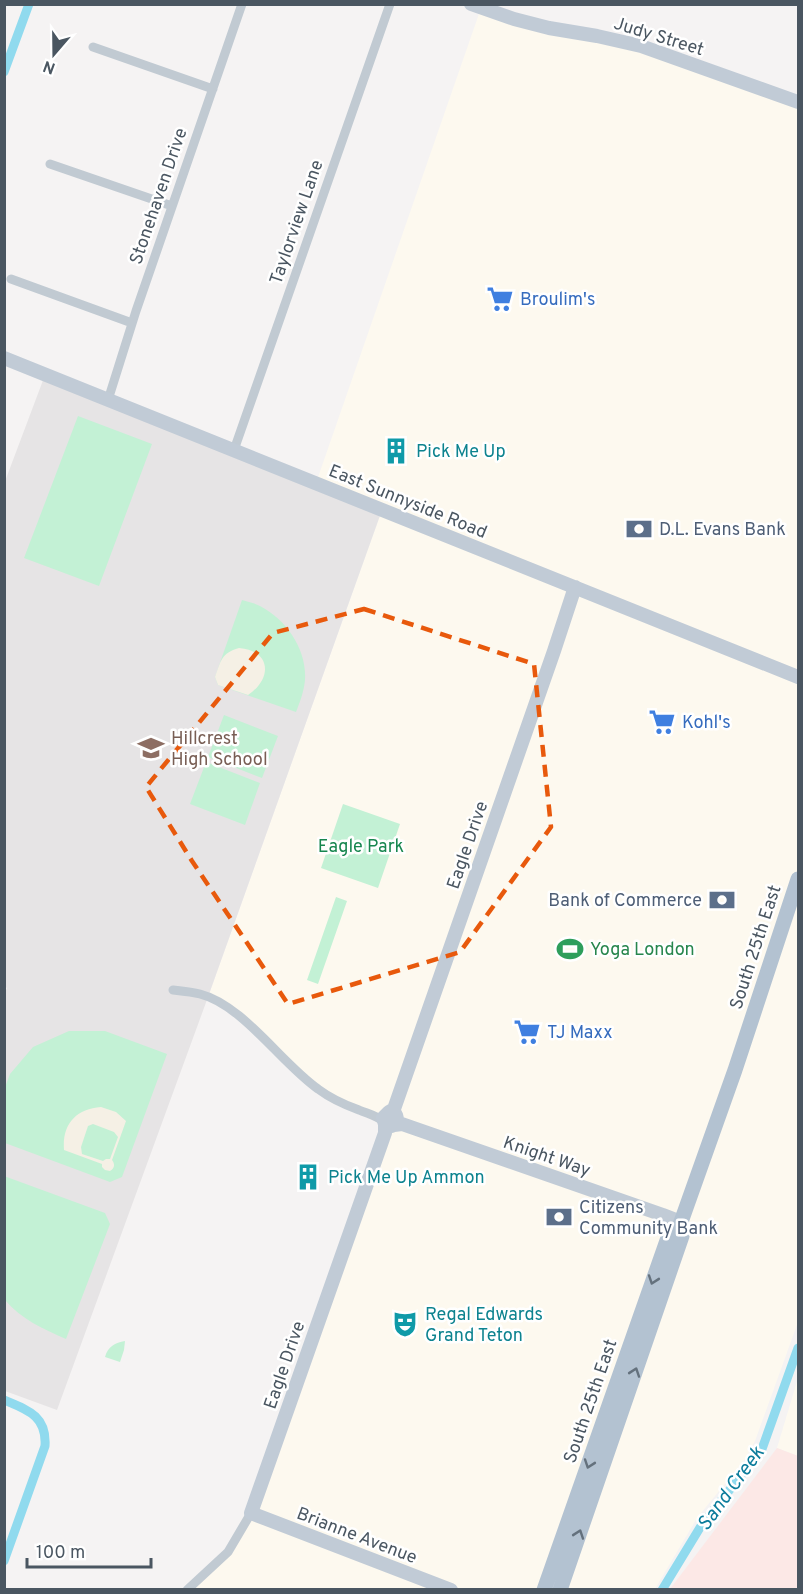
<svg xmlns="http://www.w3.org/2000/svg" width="803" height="1594" viewBox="0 0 803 1594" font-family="Overpass,sans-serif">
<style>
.commercial{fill:#fdf9ef}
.education{fill:#e6e4e5}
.medical{fill:#fce8e6}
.green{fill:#c3f1d5}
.sand{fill:#f5f0e5;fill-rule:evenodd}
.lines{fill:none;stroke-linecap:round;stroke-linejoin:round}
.canal{stroke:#90daee;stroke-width:9}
.street{stroke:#c1cad2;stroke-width:9}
.secondary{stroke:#c1cbd6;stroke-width:14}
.primary{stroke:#b3c2d1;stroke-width:15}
.oneway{stroke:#64717d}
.marked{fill:none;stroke:#e8590c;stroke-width:4.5;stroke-dasharray:12 8;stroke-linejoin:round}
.labels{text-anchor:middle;stroke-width:5;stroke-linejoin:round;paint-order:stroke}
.street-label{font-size:18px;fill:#4a5661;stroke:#fff}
.shop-label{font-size:18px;fill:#366cbe;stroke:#fff;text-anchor:start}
.culture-label{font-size:18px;fill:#0d838f;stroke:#fff;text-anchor:start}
.service-label{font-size:18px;fill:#4e5e75;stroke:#fff;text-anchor:start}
.education-label{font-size:18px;fill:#785e54;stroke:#fff;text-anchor:start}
.park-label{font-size:18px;fill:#17864f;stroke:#fff}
.leisure-label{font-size:18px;fill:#27864d;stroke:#fff;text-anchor:start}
.water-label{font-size:20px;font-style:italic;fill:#0c7c9b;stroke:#fff}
</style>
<rect width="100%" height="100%" fill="#f5f3f3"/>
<path class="commercial" d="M481 8 597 36 798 102V1322L755 1441 746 1458 697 1518 655 1589 187 1590 228 1552 251 1513 390 1119 318 1089 244 1021 208 997 382 510 316 483Z
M798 1378V1456L777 1448Z"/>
<path class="education" d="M45 375 382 510 208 997 57 1410 5 1391 4 994 7 988 4 986V484Z"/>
<path class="medical" d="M777 1448 798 1456V1589H670Z"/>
<path class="green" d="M78 416 152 444 99 586 24 558Z
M242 600C248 602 255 603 260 606 287 620 307 650 305 680 304 691 300 702 296 712L218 685 215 677Z
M224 715 278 736 262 778 208 757Z
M206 762 260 783 245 825 190 804Z
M343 804 400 824 378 888 321 868Z
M336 897 347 901 318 984 307 980Z
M69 1031H105L167 1054 122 1177 110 1182 5 1143 4 1090 10 1074 33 1047Z
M4 1176 105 1213 110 1224 66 1339C43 1329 21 1319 5 1300Z
M125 1341 124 1350 120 1362 105 1357C108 1346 115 1343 125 1341Z"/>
<path class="sand" d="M239 648C272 651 272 679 248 695L218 685 215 677C221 661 221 653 239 648Z
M101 1107 116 1112 126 1121 112 1160C115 1164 115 1168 110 1171L105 1170 102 1167V1164L64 1150C62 1124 76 1109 101 1107ZM93 1124 114 1132 118 1137 110 1159H106L103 1161 82 1154 81 1147 88 1126Z"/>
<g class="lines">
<path class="canal" d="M4 72 29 4
M4 1400C28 1410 47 1416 45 1446L4 1561
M662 1590 701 1526 762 1449 798 1348"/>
<path class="street" d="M93 47 213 89
M50 164 172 206
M11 279 132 323
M108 400 136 311 242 4
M234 450 390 4
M173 990C182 991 192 992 200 994 243 1005 281 1063 318 1089 330 1098 345 1105 359 1110 368 1114 376 1115 384 1122
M187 1590 228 1552 251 1513"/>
<path class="secondary" d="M471 4 514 19 549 28 597 36 641 46 798 102
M4 358 798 677
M389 1112 394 1109 554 651 575 587
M385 1124 391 1126 394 1125 397 1119 396 1115 389 1112 383 1118 385 1124V1133L251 1513 451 1590
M394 1125 402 1124 663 1215 681 1222 678 1230"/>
<path class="primary" d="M681 1222 735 1070 798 879
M544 1590 670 1232 678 1230 682 1236 560 1590"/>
</g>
<defs><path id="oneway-chevron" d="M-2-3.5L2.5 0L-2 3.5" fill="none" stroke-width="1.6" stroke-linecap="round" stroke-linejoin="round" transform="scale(1.5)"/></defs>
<g class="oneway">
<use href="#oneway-chevron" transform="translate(653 1280) rotate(109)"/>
<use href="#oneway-chevron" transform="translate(635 1372) rotate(-71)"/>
<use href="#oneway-chevron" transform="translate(589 1464) rotate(109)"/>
<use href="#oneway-chevron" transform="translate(579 1534) rotate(-71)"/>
</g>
<path class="marked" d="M364 609 534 664 551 827 460 952 288 1004 192 861 146 787 273 633Z"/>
<defs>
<g id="supermarket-bare" transform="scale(2.07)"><path d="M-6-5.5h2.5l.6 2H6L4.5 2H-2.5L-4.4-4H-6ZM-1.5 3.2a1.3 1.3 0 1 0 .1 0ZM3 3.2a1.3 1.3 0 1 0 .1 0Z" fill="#3f7fe0" stroke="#fff" stroke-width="2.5" paint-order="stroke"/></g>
<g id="building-bare" transform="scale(2.07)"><path d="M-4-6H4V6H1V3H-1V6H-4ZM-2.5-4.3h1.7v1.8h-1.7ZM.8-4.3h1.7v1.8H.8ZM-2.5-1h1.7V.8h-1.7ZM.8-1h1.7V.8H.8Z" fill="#0f9aa8" stroke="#fff" stroke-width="2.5" paint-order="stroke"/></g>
<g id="bank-bare" transform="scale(2.07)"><path d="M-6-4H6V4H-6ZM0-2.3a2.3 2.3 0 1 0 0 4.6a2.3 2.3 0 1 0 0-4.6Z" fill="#5c6f8a" stroke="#fff" stroke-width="2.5" paint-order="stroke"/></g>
<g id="school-bare" transform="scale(2.07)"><path d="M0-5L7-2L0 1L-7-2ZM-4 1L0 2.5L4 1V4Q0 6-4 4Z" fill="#8d6e63" stroke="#fff" stroke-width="2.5" paint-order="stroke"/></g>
<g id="stadium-bare" transform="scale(2.07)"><path d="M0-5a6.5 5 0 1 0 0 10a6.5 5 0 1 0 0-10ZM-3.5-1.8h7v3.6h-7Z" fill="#2e9e5b" stroke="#fff" stroke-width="2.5" paint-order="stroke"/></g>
<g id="theatre-bare" transform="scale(2.07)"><path d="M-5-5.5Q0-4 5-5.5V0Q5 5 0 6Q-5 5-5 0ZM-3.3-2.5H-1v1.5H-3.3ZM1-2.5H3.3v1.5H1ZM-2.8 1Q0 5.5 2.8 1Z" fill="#0f9aa8" stroke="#fff" stroke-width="2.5" paint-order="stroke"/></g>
</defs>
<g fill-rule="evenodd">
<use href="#supermarket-bare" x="500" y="299"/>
<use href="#building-bare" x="396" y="451"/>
<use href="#bank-bare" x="639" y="529"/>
<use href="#supermarket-bare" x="662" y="722"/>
<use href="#school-bare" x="151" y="748"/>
<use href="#bank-bare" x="722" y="900"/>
<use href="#stadium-bare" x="570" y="949"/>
<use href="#supermarket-bare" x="527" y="1032"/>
<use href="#building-bare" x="308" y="1177"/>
<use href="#bank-bare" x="559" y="1217"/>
<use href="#theatre-bare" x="405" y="1324"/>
</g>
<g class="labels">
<g class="street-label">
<text transform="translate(659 36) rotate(17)" y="6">Judy Street</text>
<text transform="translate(158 196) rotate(-71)" y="6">Stonehaven Drive</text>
<text transform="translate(296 222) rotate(-71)" y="6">Taylorview Lane</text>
<text transform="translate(408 501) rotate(22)" y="6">East Sunnyside Road</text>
<text transform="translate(467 845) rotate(-71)" y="6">Eagle Drive</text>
<text transform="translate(755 947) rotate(-72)" y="6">South 25th East</text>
<text transform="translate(547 1156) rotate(19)" y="6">Knight Way</text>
<text transform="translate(284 1365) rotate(-71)" y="6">Eagle Drive</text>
<text transform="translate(590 1401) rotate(-71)" y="6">South 25th East</text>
<text transform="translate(357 1535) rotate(21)" y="6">Brianne Avenue</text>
</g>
<g class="shop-label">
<text x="520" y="305">Broulim's</text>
<text x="682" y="728">Kohl's</text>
<text x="547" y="1038">TJ Maxx</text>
</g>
<g class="culture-label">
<text x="416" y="457">Pick Me Up</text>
<text x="328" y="1183">Pick Me Up Ammon</text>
<text x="425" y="1320">Regal Edwards<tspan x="425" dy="21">Grand Teton</tspan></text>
</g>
<g class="service-label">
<text x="659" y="535">D.L. Evans Bank</text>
<text x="702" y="906" text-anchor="end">Bank of Commerce</text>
<text x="579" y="1213">Citizens<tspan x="579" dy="21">Community Bank</tspan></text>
</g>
<g class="education-label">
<text x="171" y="744">Hillcrest<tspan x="171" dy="21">High School</tspan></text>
</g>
<g class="park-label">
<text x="361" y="852">Eagle Park</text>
</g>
<g class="leisure-label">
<text x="590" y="955">Yoga London</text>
</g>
<g class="water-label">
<text transform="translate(730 1488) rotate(-54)" y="7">Sand Creek</text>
</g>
</g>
<rect width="803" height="1594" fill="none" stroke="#4a5661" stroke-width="12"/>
<g transform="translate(54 54) rotate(200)" stroke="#ffffff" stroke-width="4.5" paint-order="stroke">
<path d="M0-4.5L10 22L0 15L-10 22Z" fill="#4a5661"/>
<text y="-9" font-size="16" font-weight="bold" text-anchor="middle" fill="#4a5661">N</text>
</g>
<path d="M27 1558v9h124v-9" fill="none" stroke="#4a5661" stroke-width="3"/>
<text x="36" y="1558" font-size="18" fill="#4a5661" stroke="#ffffff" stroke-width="4.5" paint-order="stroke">100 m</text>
</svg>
